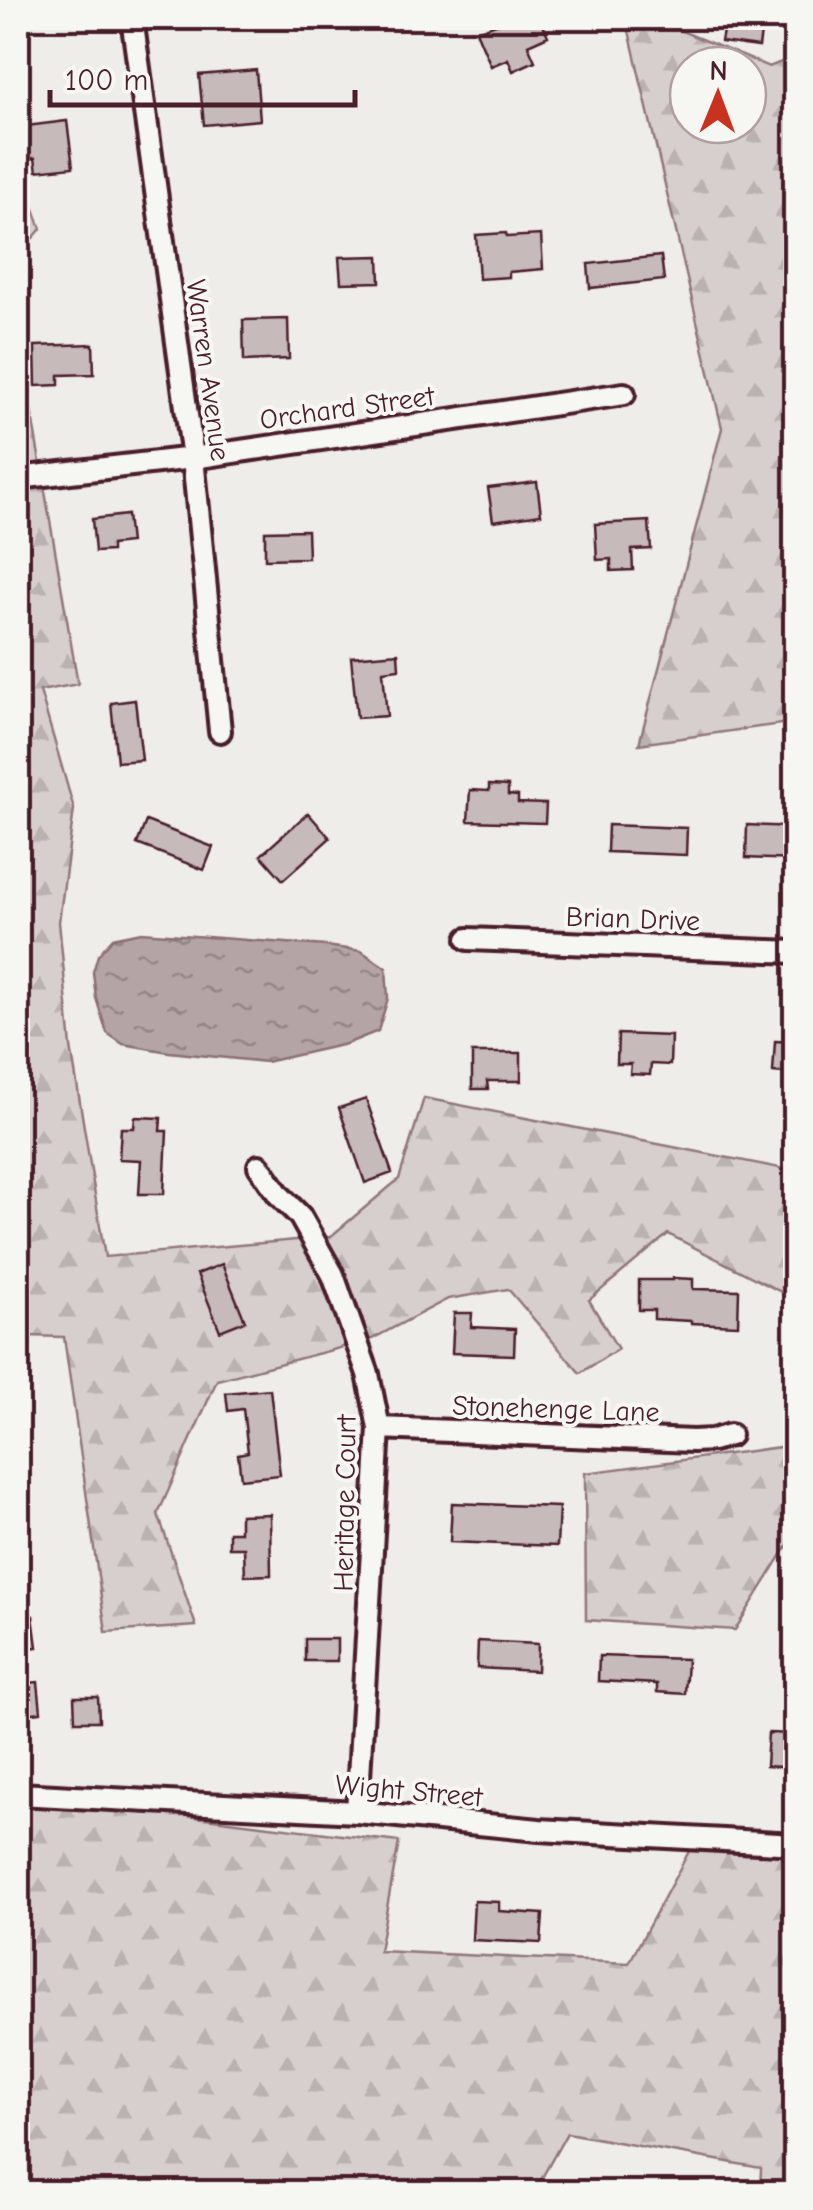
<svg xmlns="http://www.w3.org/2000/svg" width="813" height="2210" viewBox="0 0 813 2210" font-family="'Comic Neue',sans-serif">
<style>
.forest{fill:url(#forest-firs);stroke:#90777c;stroke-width:2.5;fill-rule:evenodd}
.water{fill:url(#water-ripples);stroke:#8a6f74;stroke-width:2.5}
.building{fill:#c6babb;stroke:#4a1f2b;stroke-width:2.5}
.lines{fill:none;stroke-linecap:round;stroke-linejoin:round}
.minor-casing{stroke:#4a1f2b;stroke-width:28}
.minor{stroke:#f6f6f2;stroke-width:20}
.labels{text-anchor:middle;stroke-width:8;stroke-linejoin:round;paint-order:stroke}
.street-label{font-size:28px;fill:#4a1f2b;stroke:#f6f6f2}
</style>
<defs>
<pattern id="forest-firs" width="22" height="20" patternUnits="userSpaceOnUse" patternTransform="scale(2.5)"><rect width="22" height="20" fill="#d7cfce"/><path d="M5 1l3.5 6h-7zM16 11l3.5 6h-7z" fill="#bab1b1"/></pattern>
<pattern id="water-ripples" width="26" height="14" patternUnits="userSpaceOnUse" patternTransform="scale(2.5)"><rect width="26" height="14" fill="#b4a4a5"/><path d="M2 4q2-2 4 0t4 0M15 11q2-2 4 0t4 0" fill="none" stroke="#948587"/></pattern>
</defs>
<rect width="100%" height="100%" fill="#efedea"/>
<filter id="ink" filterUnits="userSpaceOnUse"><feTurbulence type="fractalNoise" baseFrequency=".01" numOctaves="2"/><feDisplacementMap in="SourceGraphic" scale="20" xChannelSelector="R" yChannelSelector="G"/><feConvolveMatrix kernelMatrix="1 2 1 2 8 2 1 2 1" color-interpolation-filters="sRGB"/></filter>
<g filter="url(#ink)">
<path class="forest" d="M626 18H650L769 67 796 56 795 722 639 744 722 428ZM688 65H748V125H688Z
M18 163 41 229 18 255Z
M18 334 78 684 40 691 74 809 59 922 71 1047 105 1257 330 1237 399 1179 424 1098 795 1171V1296H789L668 1234 589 1300 618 1349 580 1373 508 1289 448 1299 370 1340 217 1380 158 1514 196 1626 106 1632 64 1337 28 1336 18 1259Z
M795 1445V1534L735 1630 586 1620 585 1473Z
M18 1795 399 1842 379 1951 629 1963 694 1842 795 1849V2192H760L761 2168 567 2133 534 2192H18Z"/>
<path class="water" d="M141 932 326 946 361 951 386 968 388 998 378 1031 346 1044 266 1062 169 1052 123 1044 107 1033 96 998 93 972 98 955 113 938Z"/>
<path class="building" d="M513 18H540L548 36 528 45 535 61 513 71 508 59 491 66 476 31Z
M725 18H763L759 47 721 42Z
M256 70 260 120 204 125 199 75Z
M67 121 73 167 37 171 35 158 22 160 18 127Z
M506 233 507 237 541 235 543 269 509 272V277L479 279 476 235Z
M379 256 380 282 341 283 339 257Z
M661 256 664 280 590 288 588 264Z
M288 319 289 359 244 361 243 320Z
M93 344 94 374 59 375V385L36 386 35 346Z
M537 482 541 514 493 521 488 488Z
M127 515 130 543 111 545V551L95 552 92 519Z
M649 521 651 549 632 550 633 570 611 571V559L597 560 595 524Z
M307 530 308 558 265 559V531Z
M398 653 399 669 383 671 387 716 357 718 351 657Z
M135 700 142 760 117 762 111 703Z
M489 785 508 786V795L518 796V803L546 804 545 823 468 821 470 790 489 791Z
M308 813 330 838 283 880 261 855Z
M146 821 213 847 204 870 137 844Z
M608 825 687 828 686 855 607 852Z
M747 825 796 827V860L746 858Z
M618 1034 671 1036 670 1065 651 1064 650 1075 630 1074 631 1064H617Z
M775 1041 796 1042V1074L773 1072Z
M472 1053H521V1081H487L488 1089H472Z
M366 1099 392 1173 365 1183 339 1108Z
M135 1117 161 1118 160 1131H167L164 1194H139L141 1160 119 1159 121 1128H134Z
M222 1264 245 1321 220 1331 197 1274Z
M673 1278 693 1279V1289L739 1290 738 1325 691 1323V1321L654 1319V1310H639V1280H673Z
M454 1313H472L471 1327 515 1329 514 1355 452 1353Z
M270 1389 280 1475 241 1479 238 1454 248 1452 243 1409 228 1411 226 1393Z
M452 1503 559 1507 557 1546 450 1542Z
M270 1514 271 1575 245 1576 244 1548H229V1532H240V1515Z
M33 1616 37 1647 18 1650V1618Z
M305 1639H337V1661H305Z
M478 1641 538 1644 537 1671 477 1668Z
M599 1656 687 1659 685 1694 657 1692V1684L598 1681Z
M38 1682 41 1712 18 1715V1684Z
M74 1697H98L99 1721H75Z
M768 1733 796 1734V1768L766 1766Z
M474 1901 499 1902V1911L543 1914 541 1943 472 1940Z"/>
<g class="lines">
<g class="minor-casing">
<path id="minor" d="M132 18 193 458 220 731
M18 478 193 458 624 394
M468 939 796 952
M259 1166 279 1195 300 1216 333 1275 368 1374 379 1428 357 1812
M379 1428 693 1441 713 1440 730 1435
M18 1794 357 1812 539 1830 796 1844"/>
</g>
<use href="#minor" class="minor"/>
</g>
</g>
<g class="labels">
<g class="street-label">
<text transform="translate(209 370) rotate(82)" y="10">Warren Avenue</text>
<text transform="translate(347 407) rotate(-8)" y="10">Orchard Street</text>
<text transform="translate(633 918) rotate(2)" y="10">Brian Drive</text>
<text transform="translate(556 1408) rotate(2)" y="10">Stonehenge Lane</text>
<text transform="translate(344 1503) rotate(-89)" y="10">Heritage Court</text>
<text transform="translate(409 1790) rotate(5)" y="10">Wight Street</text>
</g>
</g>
<rect width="813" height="2210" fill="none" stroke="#f6f6f2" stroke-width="60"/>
<rect x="30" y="30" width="753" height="2150" fill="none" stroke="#4a1f2b" stroke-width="4" filter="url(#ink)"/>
<g transform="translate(718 95) rotate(1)"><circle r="48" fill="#f6f6f2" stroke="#b1a0a2" stroke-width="2.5"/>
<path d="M0-8L18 38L0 25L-18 38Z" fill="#c8321e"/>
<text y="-15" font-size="28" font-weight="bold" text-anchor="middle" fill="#4a1f2b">N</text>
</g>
<path d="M50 90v15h305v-15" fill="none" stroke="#4a1f2b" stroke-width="5"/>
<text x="65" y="90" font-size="30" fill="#4a1f2b" stroke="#f6f6f2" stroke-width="8" paint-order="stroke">100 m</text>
</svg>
